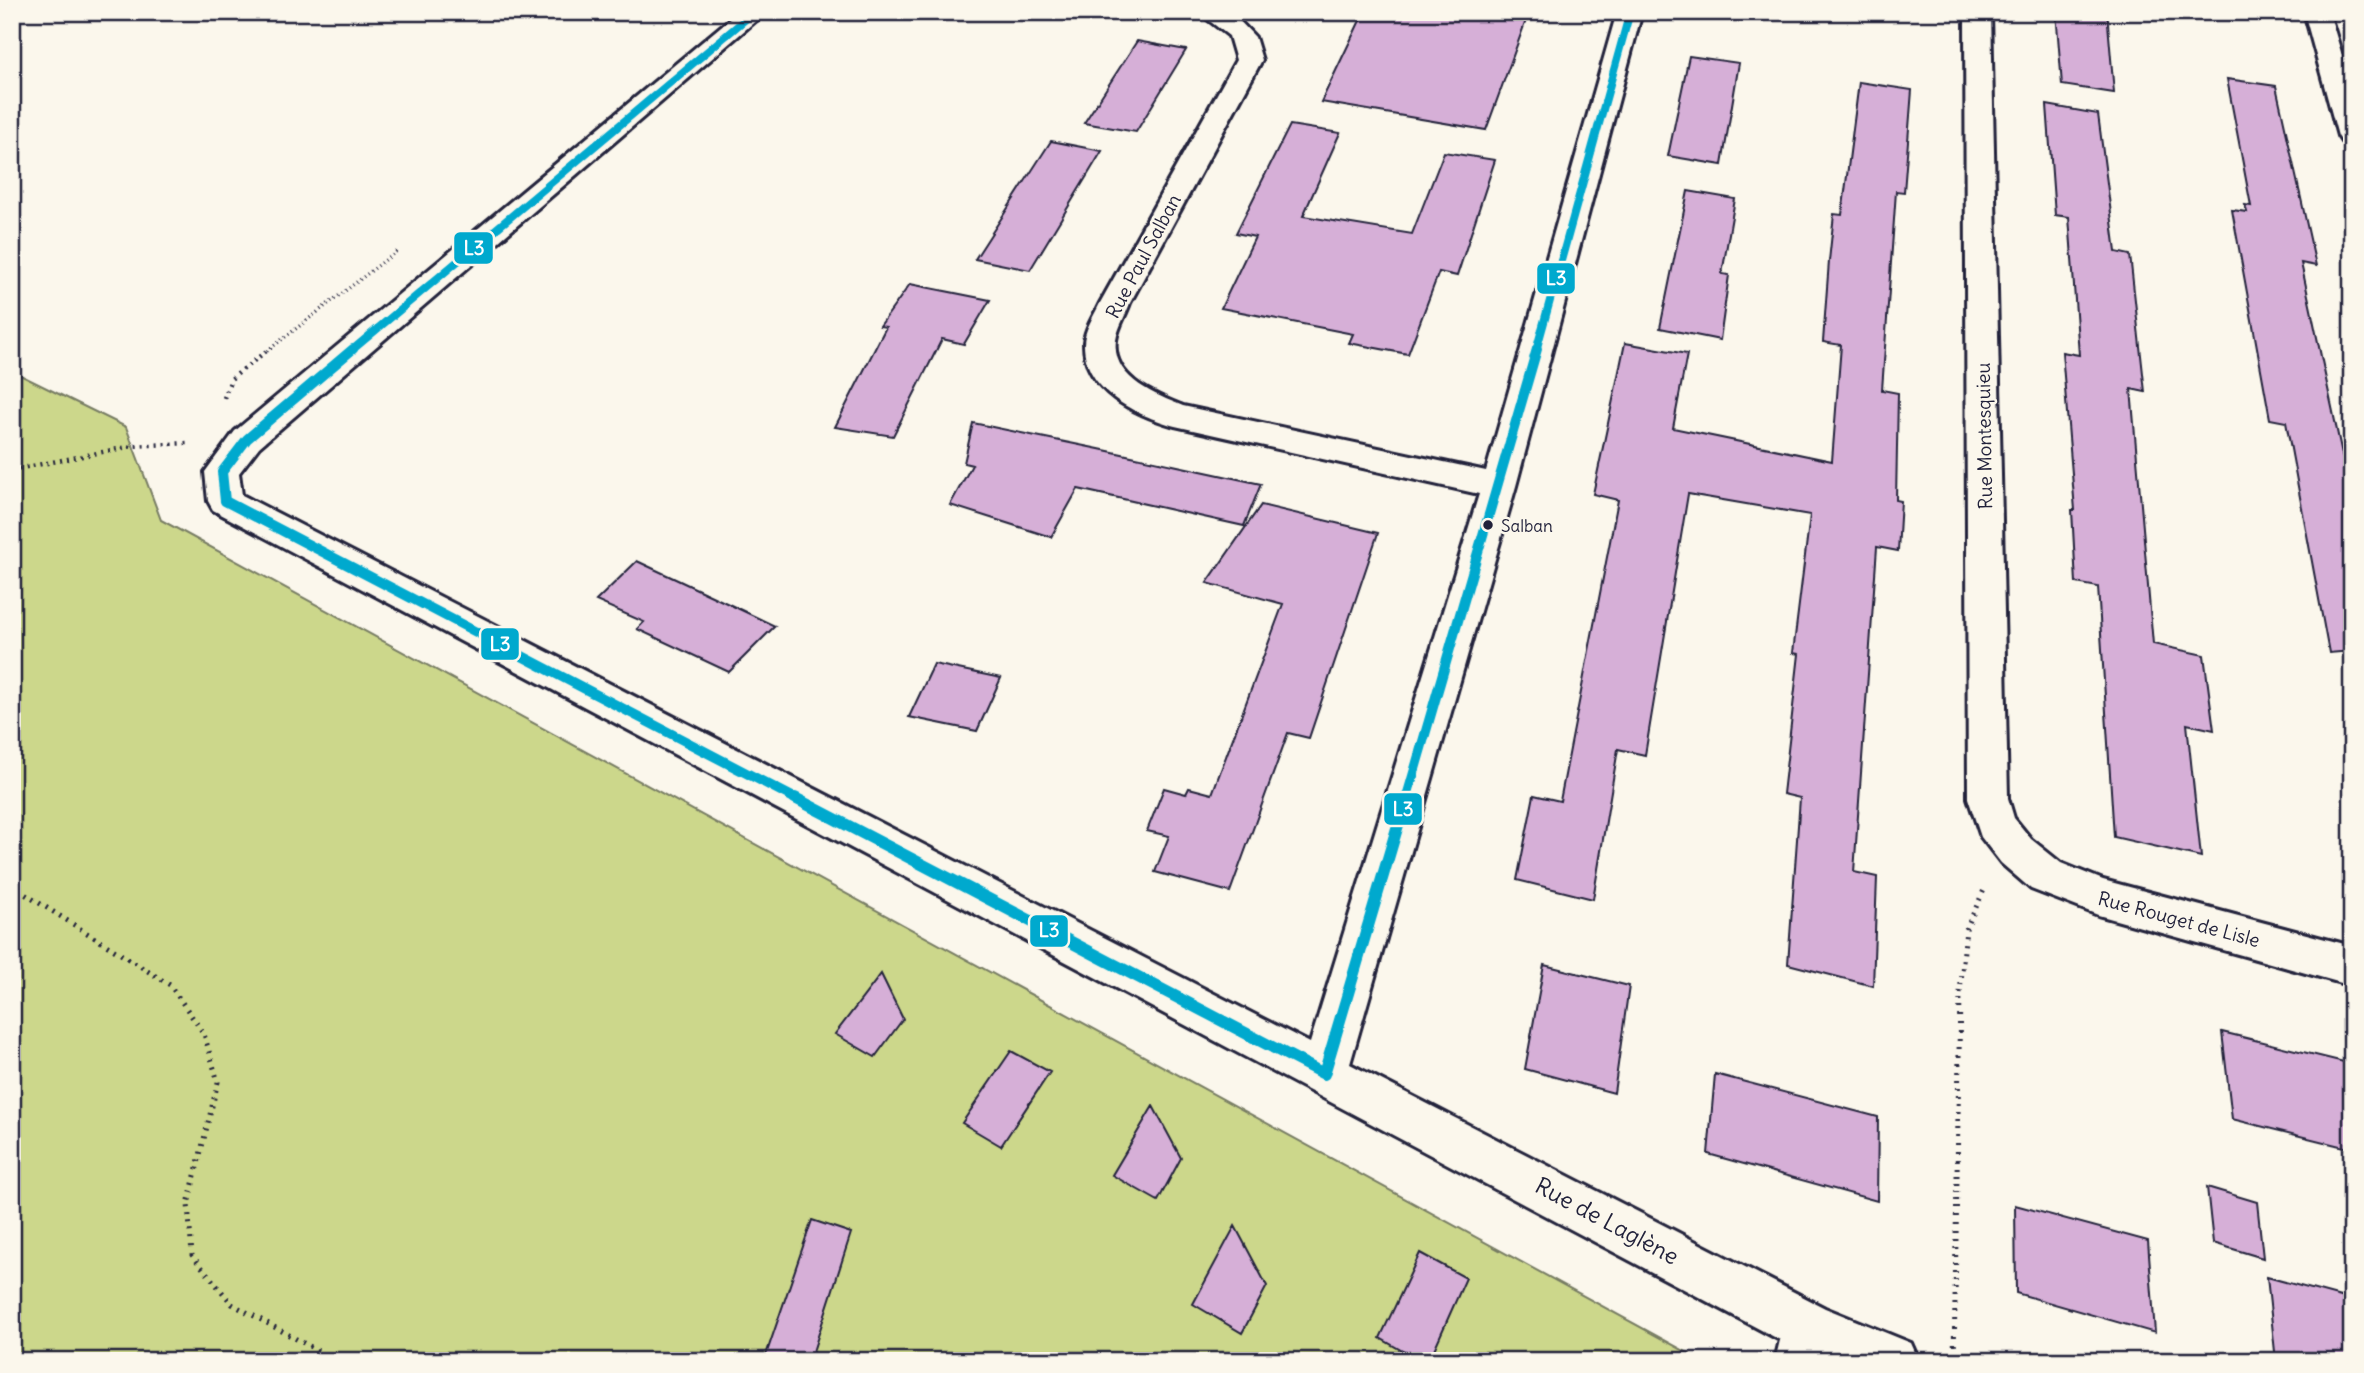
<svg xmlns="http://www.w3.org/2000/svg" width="2364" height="1373" viewBox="0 0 2364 1373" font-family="Delius,sans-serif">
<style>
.green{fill:#ccd78b;stroke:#777c63;stroke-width:2}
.building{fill:#d6afd7;stroke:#22223b;stroke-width:2}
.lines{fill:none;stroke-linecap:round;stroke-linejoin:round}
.street-casing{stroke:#22223b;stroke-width:6}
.path-far2{stroke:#22223b;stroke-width:3.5;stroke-dasharray:1 3.5;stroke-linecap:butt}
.path-far1{stroke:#22223b;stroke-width:4.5;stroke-dasharray:2 5;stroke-linecap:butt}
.path{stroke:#22223b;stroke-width:5;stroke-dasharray:2 6;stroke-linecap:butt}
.street{fill:#fbf7ec;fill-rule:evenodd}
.bus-1-far2-casing{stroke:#fbf7ec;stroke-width:11}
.bus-1-far1-casing{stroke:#fbf7ec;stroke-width:15}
.bus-1-casing{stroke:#fbf7ec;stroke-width:18}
.bus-1-far2{stroke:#00a9ce;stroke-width:8}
.bus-1-far1{stroke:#00a9ce;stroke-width:10}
.bus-1{stroke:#00a9ce;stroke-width:12}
.bus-dot{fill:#22223b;stroke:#fbf7ec;stroke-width:2.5}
.labels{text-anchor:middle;stroke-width:5;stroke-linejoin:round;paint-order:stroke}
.bus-label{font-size:17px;fill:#22223b;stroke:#fbf7ec;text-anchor:start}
.street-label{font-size:19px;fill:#22223b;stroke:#fbf7ec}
.near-street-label{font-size:23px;fill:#22223b;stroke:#fbf7ec}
.line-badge{stroke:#fbf7ec;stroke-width:2.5}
.badge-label{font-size:19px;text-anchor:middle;font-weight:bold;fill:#fff}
</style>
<rect width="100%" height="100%" fill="#fbf7ec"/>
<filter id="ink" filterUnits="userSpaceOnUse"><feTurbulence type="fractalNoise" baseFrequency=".0143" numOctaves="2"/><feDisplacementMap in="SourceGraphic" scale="14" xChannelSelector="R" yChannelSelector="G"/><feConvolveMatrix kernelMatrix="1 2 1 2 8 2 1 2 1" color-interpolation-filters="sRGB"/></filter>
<g filter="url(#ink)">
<path class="green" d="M12 371 126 427 161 520 1690 1354 1688 1361H12Z"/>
<path class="building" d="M1364 12H1529L1486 130 1321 102Z
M2056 12H2107L2114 93 2062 85Z
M1137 41 1186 50 1136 132 1084 123Z
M1689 56 1739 63 1722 165 1668 156Z
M2227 79 2276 86 2316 266 2301 263 2345 468 2352 469V651L2329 653 2286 422 2270 419 2232 210 2247 212 2245 205 2251 206Z
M1859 82 1912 90 1904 192 1896 191 1882 390 1898 393 1896 500 1901 501 1898 551 1877 547 1854 872 1877 877 1873 986 1788 964 1800 798 1783 794 1799 654 1793 653 1810 515 1688 494 1645 755 1618 749 1593 899 1517 880 1534 795 1560 801 1618 500 1593 494 1625 343 1687 354 1673 428 1832 461 1841 345 1823 342 1829 261 1834 214 1842 215Z
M2047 105 2098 114 2116 252 2130 255 2145 392 2131 389 2153 644 2204 655 2214 730 2187 724 2201 857 2114 837 2098 587 2076 583 2072 510H2075L2062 352 2079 355 2069 217 2055 215Z
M1290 125 1340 133 1303 216 1412 234 1444 152 1495 160 1457 276 1439 272 1408 354 1349 343 1353 334 1221 308 1255 237 1236 233Z
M1051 141 1102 151 1030 270 975 259Z
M1688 191 1735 199 1722 274 1729 275 1720 340 1660 328Z
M910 284 990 300 964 344 942 339 893 436 835 427 886 327 880 326Z
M973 423 1099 449 1261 484 1244 526 1078 489 1051 537 950 505 972 465 964 463Z
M1261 505 1378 533 1309 738 1288 733 1230 892 1155 872 1169 836 1147 831 1164 788 1186 794 1189 788 1212 794 1283 604 1207 583Z
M637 561 716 598 775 626 729 672 637 629 644 622 596 601Z
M934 664 1001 678 977 731 909 717Z
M1544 965 1629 986 1614 1093 1525 1069Z
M881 974 903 1019 875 1057 835 1034Z
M2222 1032 2352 1064V1149L2232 1119Z
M1011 1051 1050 1072 1001 1146 962 1123Z
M1715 1074 1878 1117 1877 1201 1708 1154Z
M1153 1106 1181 1158 1158 1201 1112 1175Z
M2207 1187 2257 1202 2263 1258 2213 1243Z
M2015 1205 2148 1241 2155 1333 2016 1293Z
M812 1220 851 1233 810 1361H764Z
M1235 1226 1267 1286 1242 1333 1193 1304Z
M1420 1253 1466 1278 1429 1361H1420L1380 1338Z
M2267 1277 2352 1300V1361H2276Z"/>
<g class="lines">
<g class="street-casing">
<path id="street" d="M738 12H766L259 447 239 473 242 495 1310 1043 1479 494 1175 426C1136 415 1084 391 1084 344 1084 330 1094 316 1100 303L1236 60 1229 36 1198 12H1231L1255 37 1262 60 1130 303C1126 315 1118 327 1116 340 1111 378 1154 394 1183 406L1486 471 1617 12H1642L1516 486 1350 1064 1825 1308 1911 1343 1919 1361H1775L1780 1340 213 510 208 501 205 472 235 431Z
M1965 12H1991L2008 798 2014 818 2031 839 2061 863 2103 880 2352 946V986L2098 915 2031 889 2001 863 1981 837 1968 798Z
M2304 12H2329L2352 89V144L2342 142 2338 136Z"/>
</g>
<path class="path-far2" d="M267 351 397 251"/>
<path class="path-far1" d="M224 398 231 379 269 349
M12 470 133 446 187 443"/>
<path class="path" d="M12 886 170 985 204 1034 218 1082 188 1204 192 1255 232 1304 322 1353 326 1361
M1954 1361 1960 993 1966 929 1984 890"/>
<use href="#street" class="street"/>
<g class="bus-1-far2-casing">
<path id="bus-1-far2" d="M351 351 754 12
M1536 351 1630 12"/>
</g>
<g class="bus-1-far1-casing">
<path id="bus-1-far1" d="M225 501 798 800
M225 501 222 472 247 439 353 349
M1406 800 1537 349"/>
</g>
<g class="bus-1-casing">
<path id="bus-1" d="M795 798 1324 1074
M1324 1074 1406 798"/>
</g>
<use href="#bus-1-far2" class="bus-1-far2"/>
<use href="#bus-1-far1" class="bus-1-far1"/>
<use href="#bus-1" class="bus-1"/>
</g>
</g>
<circle class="bus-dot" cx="1488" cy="525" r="6"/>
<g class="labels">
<g class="bus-label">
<text x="1501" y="532">Salban</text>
</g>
<g class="street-label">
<text transform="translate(1143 256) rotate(-62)" y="7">Rue Paul Salban</text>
<text transform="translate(1984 436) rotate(-91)" y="7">Rue Montesquieu</text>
<text transform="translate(2179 919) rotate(15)" y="7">Rue Rouget de Lisle</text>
</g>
<g class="near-street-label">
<text transform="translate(1607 1221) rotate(28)" y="8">Rue de Laglène</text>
</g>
</g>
<g class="line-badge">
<rect x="453" y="231" width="41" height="34" rx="7" fill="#00a9ce"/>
<rect x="1536" y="262" width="40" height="33" rx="7" fill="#00a9ce"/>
<rect x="480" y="627" width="40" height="34" rx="7" fill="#00a9ce"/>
<rect x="1383" y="792" width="40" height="34" rx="7" fill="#00a9ce"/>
<rect x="1029" y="914" width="40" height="34" rx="7" fill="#00a9ce"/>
</g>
<g class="badge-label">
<text x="474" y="255">L3</text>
<text x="1556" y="285">L3</text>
<text x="500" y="651">L3</text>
<text x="1403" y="816">L3</text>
<text x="1049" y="937">L3</text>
</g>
<rect width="2364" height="1373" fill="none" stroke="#fbf7ec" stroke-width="42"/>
<rect x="21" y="21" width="2322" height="1331" fill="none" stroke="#22223b" stroke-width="2.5" filter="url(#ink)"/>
</svg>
